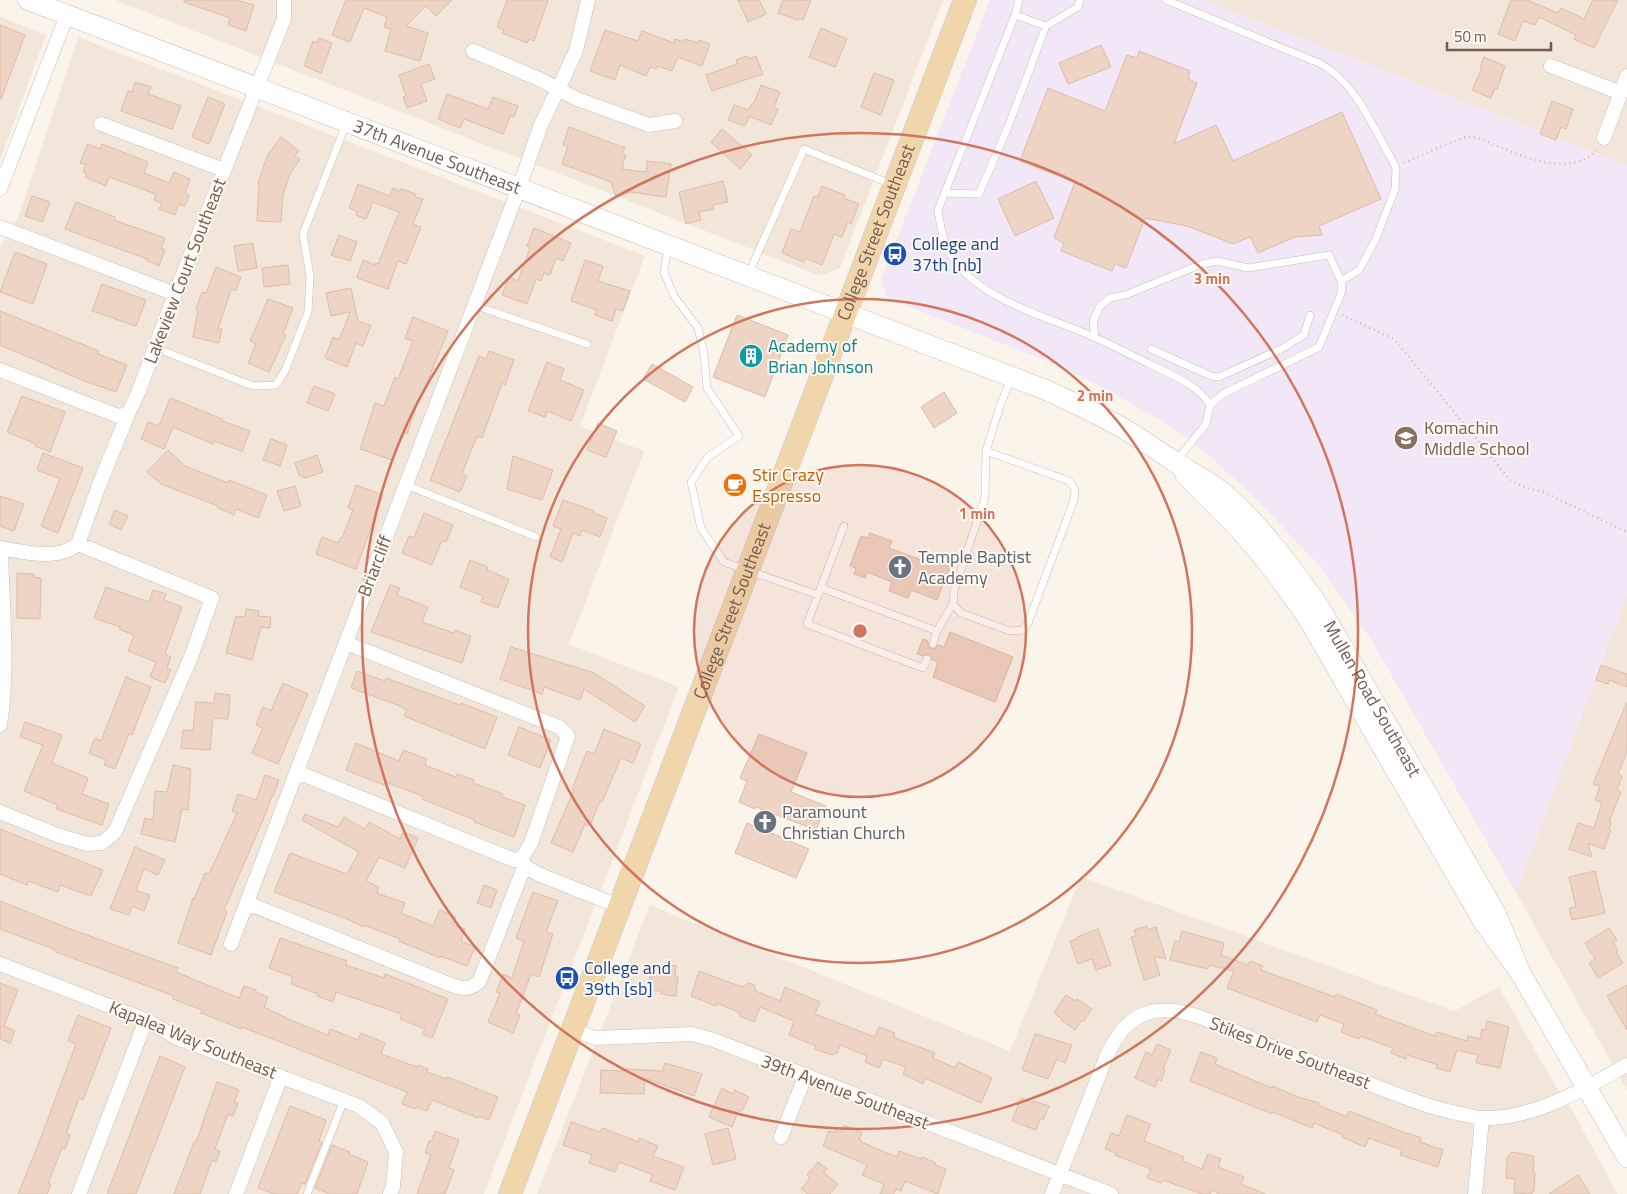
<svg xmlns="http://www.w3.org/2000/svg" width="1627" height="1194" viewBox="0 0 1627 1194" font-family="'Titillium Web',sans-serif">
<style>
.residential{fill:#f2e6da}
.education{fill:#f1e7f7}
.building{fill:#edd4c5;stroke:#debba8}
.lines{fill:none;stroke-linecap:round;stroke-linejoin:round}
.lane-casing{stroke:#ccbcb2;stroke-width:8}
.street-casing{stroke:#ccbcb2;stroke-width:15}
.secondary-casing{stroke:#cebdaf;stroke-width:21}
.primary-casing{stroke:#d8d1ce;stroke-width:24}
.path{stroke:#d2b8a8;stroke-width:2.5;stroke-dasharray:1 4;stroke-linecap:butt}
.lane{stroke:#fff;stroke-width:7}
.street{stroke:#fff;stroke-width:14}
.secondary{stroke:#fff;stroke-width:20}
.primary{stroke:#f1d6ab;stroke-width:22}
.ring{fill:none;stroke:#d1755d;stroke-width:2.5}
.labels{text-anchor:middle;stroke-width:4;stroke-linejoin:round;paint-order:stroke}
.street-label{font-size:18px;fill:#735c50;stroke:#fdf8f1}
.transit-label{font-size:18px;fill:#164399;stroke:#fdf8f1;text-anchor:start}
.culture-label{font-size:18px;fill:#0d838f;stroke:#fdf8f1;text-anchor:start}
.education-label{font-size:18px;fill:#785e54;stroke:#fdf8f1;text-anchor:start}
.food-label{font-size:18px;fill:#c56008;stroke:#fdf8f1;text-anchor:start}
.worship-label{font-size:18px;fill:#5b616d;stroke:#fdf8f1;text-anchor:start}
.centre{fill:#d1755d;stroke:#fdf8f1;stroke-width:2.5}
.ring-label{font-size:15px;text-anchor:middle;font-weight:bold;fill:#d1755d;stroke:#fdf8f1;stroke-width:4;stroke-linejoin:round;paint-order:stroke}
</style>
<rect width="100%" height="100%" fill="#fbf4eb"/>
<path class="residential" d="M115 0H943L840 268 820 276Z
M1202 0H1627V165Z
M0 17 46 35 0 161Z
M78 37 645 256 580 426 644 451 569 644 679 687 484 1194H0V247L19 216Z
M1627 594V1090L1516 893Z
M1081 877 1454 1011 1499 987 1553 1082 1574 1113 1617 1194H537L650 905 1010 1051Z"/>
<path class="education" d="M990 0H1202L1627 165V594L1516 893 1372 641 1321 568 1261 504 1209 455 1162 421 1103 388 1064 368 887 298 881 280Z"/>
<path class="building" d="M184 0H236L254 5 246 31 228 25 230 18 184 2Z
M346 0H452L436 16 426 6 406 26 428 33 420 61 385 51 391 29 384 27 387 17 364 8 350 42 332 35Z
M507 0H548L534 41 529 39 527 43 502 33 504 30 497 27Z
M738 0H759L766 14 748 22Z
M783 0H811L803 20 799 18 798 20 778 13Z
M1511 0H1527L1558 13 1561 8 1584 19 1593 0H1618L1594 48 1574 39 1576 35 1539 17 1535 25 1523 21 1515 41 1498 34Z
M0 25 25 35 1 99H0Z
M821 28 847 39 835 67 809 57Z
M605 30 638 41 642 31 674 43 675 39 684 42 685 39 698 43 699 40 710 44 702 66 678 57 672 71 657 66 656 69 650 67 646 76 620 65 615 80 590 71Z
M319 38 332 43 321 73 304 66 313 41 317 43Z
M1101 45 1111 67 1068 84 1059 63Z
M1139 51 1190 71 1188 79 1197 83 1174 144 1216 125 1233 161 1342 112 1381 199 1319 226 1322 235 1295 237 1258 253 1250 237 1233 244 1187 226 1145 218 1126 268 1115 264 1112 271 1061 251 1064 243 1054 238 1075 182 1020 161 1048 88 1105 111 1127 55 1137 58Z
M747 56 749 59 756 56 763 74 712 91 706 75 737 64 736 60Z
M1484 57 1505 66 1497 89 1495 88 1491 98 1472 90 1482 68 1480 67Z
M429 64 435 79 421 84 427 101 407 108 403 97 406 96 399 75Z
M874 73 894 80 881 115 861 107Z
M135 82 151 87 148 94 181 106 172 129 121 111 128 91 132 92Z
M761 85 780 92 774 107 778 109 771 125 749 116 745 126 728 120 734 105 749 110 752 103H754Z
M447 94 488 109 493 97 518 106 514 117 511 115 503 134 464 119 460 128 438 119Z
M208 97 225 104 209 144 192 137Z
M1552 101 1573 109 1566 129 1561 127 1556 140 1540 134Z
M569 127 625 148 622 154 626 155 622 165H624L622 169 646 172 647 161 671 164 666 197 631 192 616 197 611 182 562 164 568 146 563 145Z
M722 129 752 155 740 169 711 142Z
M281 137 299 151 295 156 300 159 290 174 283 194 281 222 257 221 259 185 258 184 267 156Z
M88 144 100 149 102 144 148 162 144 173 169 183 174 172 190 179 185 193 189 195 185 206 179 204 175 215 159 209 162 203 154 200 156 194 109 177 106 186 85 177 87 173 83 172 86 165 80 163Z
M723 181 728 202 713 205 714 209 699 212 701 220 686 224 679 192Z
M1036 181 1054 218 1015 236 998 199Z
M358 184 390 196 393 188 400 191 401 189 416 194 415 197 423 199 413 224 421 227 414 244 406 264 398 261 388 289 357 278 363 260 375 265V263L378 264 399 212 373 202 366 219 356 215 357 211 349 208Z
M822 186 845 195 844 198 859 204 851 224 848 222 842 237 834 234 822 265 805 258 804 262 782 253 791 229 800 232 814 196 818 197Z
M32 196 50 202 42 222 25 216Z
M76 202 115 217 114 220 165 238 161 248 165 250 159 266 146 260 147 259 65 229Z
M534 228 571 243 563 261 556 258 550 275 544 273 541 281 536 279 527 304 502 295 509 277 518 281 530 248 527 246Z
M339 235 357 242 350 261 331 255Z
M253 243 257 268 238 271 234 246Z
M15 252 47 264 33 304 0 292Z
M585 260 603 266 598 281 630 291 623 311 616 309 612 321 595 315 597 310 571 301Z
M288 265 290 284 264 287 262 268Z
M216 267 241 277 236 290H231L218 329H222L219 343 193 337 198 310 196 309 202 292 206 293Z
M102 284 146 300 136 326 92 311Z
M351 288 358 321 371 326 363 346 356 343 347 367 325 358 333 337 339 340 350 312 331 316 326 293Z
M268 299 293 308 283 334 286 335 269 372 248 363 256 344 250 341Z
M0 311 99 351 98 354 127 365 116 392 87 382 0 345Z
M737 315 788 335 765 397 713 377Z
M413 317 448 331 418 404H417L407 434 403 432 392 460 360 449 375 403 384 406 395 377 398 379 413 341 405 338Z
M489 351 514 360 505 385 502 383 482 438 477 436 462 474 467 476 460 492 430 480 479 356 486 359Z
M547 362 564 369 560 380 584 390 571 421 547 411 545 417 528 411Z
M652 364 693 387 685 402 643 379Z
M314 386 335 394 328 411 307 403Z
M944 392 957 413 934 428 921 407Z
M22 396 65 412 50 452 35 446 36 444 7 432Z
M170 398 222 419V421L250 431 242 451 214 441 213 444 173 427 164 449 141 439 148 422 159 426Z
M598 423 617 431 606 457 587 450Z
M271 439 287 445 280 466 263 460Z
M168 450 185 466 228 483 229 480 267 495 258 518 236 509 234 515 218 508V506L161 484 147 472Z
M43 453 83 468 58 533 41 526 60 479 37 470Z
M317 455 323 472 306 478 299 475 295 463Z
M513 456 553 470 542 500 507 489Z
M734 476 744 481 738 495 727 490Z
M356 485 383 495 356 569 316 554 322 537 338 543 341 537 342 538 353 510 348 508Z
M295 486 301 506 284 511 277 491Z
M0 496 24 504 14 531 0 526Z
M563 500 594 511V513L607 518 600 537 582 530 580 536 573 533 562 562 550 557 561 529 553 526Z
M115 510 128 516 121 530 109 524Z
M424 513 453 525 446 542 442 540 432 565 402 553 409 536 414 538Z
M870 533 892 541 889 548 921 560 922 557 950 567 937 600 911 590 908 598 889 591 892 582 867 572 865 578 854 574 856 568 850 566 861 536 868 538Z
M470 560 488 567 487 570 509 579 498 608 481 602 483 596 460 587Z
M17 573 34 574V577L41 578 40 619 17 618Z
M390 585 400 588 397 595 428 607 422 622 454 633 455 630 471 636 462 663 371 632Z
M106 587 149 602 153 590 166 594 164 600 182 607 165 654 171 657 167 668 171 670 165 683 150 677 156 662 128 651 134 635 119 629 120 627 94 618Z
M246 609 259 611 258 616 271 617 270 628 261 627 252 660 226 653 236 616 245 617Z
M950 632 1013 657 995 702 933 677 938 662 932 660V656L929 654 923 656 917 654 923 639 928 641V646L931 649 936 648 938 645 944 647Z
M511 647 594 673 645 706 635 722 584 689 580 700 544 687 542 694 500 679Z
M1601 665 1627 674V687L1609 680 1608 684 1596 680Z
M357 671 385 681 386 678 460 705 461 703 497 717 485 749 404 716 407 710 400 706 351 688Z
M126 677 151 687 132 735 129 734 115 769 104 765 106 760 89 753 95 738 101 741Z
M283 683 308 694 278 764 252 753 263 728 256 725 263 707 271 711Z
M215 693 230 695 228 719 213 718 210 750 181 748 183 730 193 731 196 702 214 703Z
M1627 702V751L1618 774 1622 776 1617 790 1621 792 1609 822H1611L1609 829 1611 830 1604 849 1588 843 1592 857 1569 849 1578 823 1594 828 1602 803 1595 800 1600 786 1593 784Z
M25 722 62 735 52 763 88 778 82 794 109 804 102 825 56 809 58 805 24 791 43 745 20 737Z
M519 727 551 740 540 768 508 755Z
M604 729 641 744 633 763 621 758 602 802 600 801 590 826 585 824 573 852 551 843 574 790 572 789 587 751 594 754Z
M759 734 807 753 791 792 826 806 816 830 756 807 755 809 739 802 747 781 740 778Z
M356 743 399 761 403 750 427 759 425 765 456 777 457 774 474 780 473 783 503 794 502 797 525 805 514 837 474 822 475 820 422 799 423 796 385 782 384 785 346 770Z
M173 765 191 769 188 810 182 809 175 842 141 834 145 818 153 820 155 791 167 792Z
M265 775 279 780 273 796H272L263 820 224 910 227 912 211 955 178 943 193 898 194 899 205 873 209 874 237 813 232 811 238 794 256 800Z
M305 814 338 827 344 817 365 829 369 822 400 839 403 832 418 838 405 868 379 857 366 881 379 887 377 893 405 903 401 913 433 926 440 910 456 917 453 925 465 929 461 941 475 947 467 966 440 956V958L399 941 400 939 364 925 363 927 347 919 274 892 290 853 347 874 359 852 302 820Z
M747 823 809 849 796 878 735 853Z
M0 829 103 870 91 896 60 885 58 892 28 881 27 885 0 874Z
M135 847 165 860 158 875 144 869 136 890 150 895 144 911 132 906 129 915 110 909Z
M1595 871 1605 913 1572 920 1569 908 1576 907 1569 877Z
M484 885 497 890 491 908 477 903Z
M533 892 558 901 546 932 553 934 539 977 531 974 516 1014 520 1015 513 1033 488 1022 500 993 496 992 503 974 512 978 524 941 516 938Z
M0 901 65 927 178 968 176 972 239 998 244 986 256 990V992L268 997 264 1007 293 1021 328 1035 330 1029 358 1040 361 1033 385 1043 381 1054 417 1067 418 1065 428 1069 427 1072 447 1079V1077L498 1097 489 1120 479 1116 478 1118 432 1100 427 1111 416 1107 415 1109 402 1104 407 1092 242 1027 241 1029 224 1022 201 1013 202 1010 173 999 174 996 56 952V950L0 929Z
M1147 926 1148 930 1156 927 1166 959 1154 956 1160 975 1144 980 1131 937 1136 936 1134 930Z
M1609 928 1617 940 1613 942 1618 951 1616 952 1623 963 1598 978 1589 963 1595 959 1585 943Z
M1098 929 1111 965 1096 970 1092 959 1078 964 1070 941 1077 939V937Z
M1182 931 1224 943 1221 955 1248 965 1250 961 1263 966 1261 970 1335 997 1336 994 1377 1010 1375 1014 1435 1036 1437 1032 1467 1041 1468 1036 1480 1039 1482 1029 1485 1030 1487 1021 1509 1027 1500 1068 1476 1063 1478 1055 1457 1050 1450 1072 1436 1068 1438 1065 1407 1055 1406 1059 1391 1053 1393 1048 1360 1036 1359 1039 1341 1032 1344 1024 1320 1015 1317 1022 1227 988 1234 971 1209 965 1208 969 1170 960 1175 941 1179 942Z
M280 938 347 961 346 965 384 978 385 974 448 999 432 1038 422 1034 425 1029 400 1019 402 1014 336 992 333 1002 317 996 318 994 291 984 293 977 269 968Z
M654 964 676 966 675 976H678L676 996 661 994V991L649 990 650 974H653Z
M699 971 742 987 749 983 754 985 756 991 780 1001 785 987 820 1002 815 1014 875 1037 879 1027 895 1033 893 1037 935 1053 933 1058 955 1068 958 1062 992 1078 981 1103 925 1078 923 1084 903 1074 906 1067 883 1059 879 1068 865 1062 867 1056 840 1045 837 1053 832 1055 815 1049 816 1046 789 1035 794 1021 760 1007 754 1022 739 1016 740 1013 717 1003 716 1006 691 996Z
M0 983 18 990 4 1026 15 1031 10 1043 0 1039Z
M1627 985V1030L1607 996Z
M1066 995 1076 1001 1077 999 1092 1009 1084 1021 1082 1020 1075 1030 1061 1020 1062 1019 1054 1013Z
M78 1015 111 1028 83 1100 79 1098 66 1134 70 1135 65 1149 62 1148 48 1183 51 1184 47 1194H18L40 1140 76 1044 68 1041Z
M1035 1034 1072 1045 1065 1063 1057 1059 1048 1079 1022 1070Z
M1157 1044 1171 1050 1163 1069 1165 1070 1161 1081 1158 1079 1155 1087 1135 1078 1146 1052 1152 1055Z
M1201 1052 1217 1058 1215 1064 1272 1088 1273 1086 1298 1097 1319 1103 1318 1105 1347 1117 1349 1111 1408 1134V1133L1421 1138 1420 1142 1443 1150 1438 1167 1400 1155 1402 1150 1369 1138 1365 1147 1342 1137 1343 1135 1314 1123 1312 1128 1273 1112 1272 1114 1190 1081Z
M160 1056 185 1067 136 1194H107Z
M665 1063 702 1074 694 1096 645 1078 644 1094 600 1093 601 1070 626 1071V1069L662 1071Z
M217 1082 239 1090 234 1102 238 1103 233 1116 228 1114 215 1149 220 1151 216 1162 212 1160 200 1194H174L194 1142H196Z
M722 1088 733 1094 735 1090 749 1097 742 1111 739 1110 732 1127 709 1117Z
M1021 1098 1033 1103V1101L1049 1106 1043 1120 1040 1119 1036 1130 1012 1121Z
M290 1106 326 1120 319 1141 322 1142 305 1184 302 1183 297 1194H275L258 1188Z
M1127 1115 1151 1124 1144 1141 1184 1157 1183 1161 1202 1169 1208 1154 1221 1159 1218 1167 1244 1177 1241 1184 1266 1194H1220L1212 1190 1210 1194H1202L1163 1180 1161 1183 1147 1178 1151 1169 1115 1155 1116 1153 1105 1149 1111 1133 1119 1136Z
M571 1122 600 1132 602 1128 639 1142V1138L658 1146 653 1156 684 1167 675 1190 650 1181 653 1175 619 1162 615 1172 589 1163 592 1155 563 1145Z
M844 1125 862 1133 859 1139 861 1140V1142L897 1157 899 1151 921 1159 922 1157 936 1163 935 1165 946 1169 938 1194 905 1181 901 1191 896 1189 894 1194H880L884 1184 862 1175 867 1165 823 1146 829 1131 835 1133 836 1130 841 1132Z
M728 1128 736 1159 713 1165 705 1134Z
M435 1131 459 1140 449 1168 454 1170 445 1194H417L431 1155 425 1153 429 1141H432Z
M332 1145 350 1152 349 1154 368 1162 357 1194H331L315 1188Z
M1512 1152 1534 1156 1533 1173H1535L1534 1191H1532V1194L1514 1193 1515 1179 1506 1178 1507 1157Z
M818 1162 827 1169 823 1172 838 1184 830 1194H808L801 1189 810 1178 807 1175Z
M1578 1175 1590 1194H1549Z"/>
<g class="lines">
<g class="lane-casing">
<path id="lane" d="M1019 0 1015 15 938 210C941 228 943 245 954 260 985 303 1050 317 1096 338 1116 347 1135 357 1154 366 1174 376 1199 386 1210 405
M1166 0 1321 64C1354 81 1373 127 1391 158L1396 168 1395 189 1375 241 1359 270 1341 281
M1015 15 1046 26
M945 193 979 194 1008 127 1046 26 1078 7 1080 0
M668 247 664 272 674 296 698 328 704 354 707 388 739 436 708 457 691 482 701 528 724 562 818 595 844 526
M748 275 804 149 891 184
M474 305 587 344
M1095 337 1093 321 1100 306 1110 298 1128 294 1202 264 1217 261 1248 268 1329 255 1341 281 1342 291 1319 347 1223 394 1210 405 1206 424 1177 460
M1151 349 1211 376 1219 377 1283 348 1304 335 1310 315
M166 352 253 386 276 385 285 371 308 312 310 276 303 234 346 124
M986 451 1069 481C1076 488 1076 493 1073 503L1028 623 1023 630 1010 631 961 613 953 604 954 590 985 498 986 451 1001 403 1012 377
M406 485 536 537
M821 588 937 631 933 644
M818 595 807 624 923 668 927 659
M937 631 953 604
M307 1194 344 1100"/>
</g>
<g class="street-casing">
<path id="street" d="M473 51 539 79 577 99 649 125 675 121
M1551 66 1621 93
M101 124 224 170
M1604 138 1627 76
M0 189 67 15
M0 227 175 294
M0 370 118 416 128 414 138 393 175 294 284 19V0
M0 548C24 552 58 561 78 544L98 488 128 414
M0 725C9 669 2 605 1 548
M297 772 514 860 522 858 531 843 568 736 559 727 346 643
M0 812 57 835 87 844 102 843 115 832 191 657 212 598 78 544
M519 859 526 867 538 874 621 907
M247 903 449 984C463 989 466 991 479 982L525 865
M231 944 519 188 540 127 576 51 588 0
M0 964 146 1020 177 1038 359 1106 382 1123 396 1152 393 1187 390 1194
M573 1030 595 1038 692 1034 714 1040 1111 1194
M781 1137 805 1077
M79 1194 146 1020
M236 1194 281 1076
M1052 1194 1107 1055C1117 1036 1126 1020 1147 1013 1181 1002 1225 1028 1255 1040 1294 1055 1333 1070 1372 1085 1401 1096 1430 1108 1461 1114 1468 1115 1476 1118 1483 1118 1535 1119 1583 1089 1627 1065
M1475 1194 1482 1118"/>
</g>
<g class="secondary-casing">
<g id="secondary">
<path id="s1" d="M28 0 1046 390C1065 399 1085 408 1104 418 1129 430 1152 447 1175 462 1193 474 1212 482 1228 497 1264 529 1292 569 1320 608L1496 914 1521 974"/>
<path d="M1185 474C1202 493 1221 510 1239 529 1264 556 1285 585 1306 615L1483 921 1521 974 1627 1157"/>
</g>
</g>
<g class="primary-casing">
<g id="primary">
<path id="s2" d="M510 1194C663 796 812 397 965 0"/>
</g>
</g>
<path class="path" d="M1404 163C1416 158 1458 138 1468 137 1478 136 1488 142 1497 146 1526 158 1571 177 1597 150
M1342 315 1394 339 1510 480 1527 488 1543 492 1627 532"/>
<use href="#lane" class="lane"/>
<use href="#street" class="street"/>
<use href="#secondary" class="secondary"/>
<use href="#primary" class="primary"/>
</g>
<circle cx="860" cy="631" r="166" fill="#d1755d" fill-opacity=".12"/>
<g class="ring">
<circle cx="860" cy="631" r="166"/>
<circle cx="860" cy="631" r="332"/>
<circle cx="860" cy="631" r="498"/>
</g>
<defs>
<g id="bus-disc" transform="scale(1.25)"><circle r="9.5" fill="#1a4fb4" stroke="#fdf8f1"/><path d="M-5-6H5V4H4V6H2V4H-2V6H-4V4H-5ZM-3.5-4V0h7V-4ZM-3.5 1.2v1.5H-2V1.2ZM2 1.2v1.5H3.5V1.2Z" fill="#fff"/></g>
<g id="building-disc" transform="scale(1.25)"><circle r="9.5" fill="#0f9aa8" stroke="#fdf8f1"/><path d="M-4-6H4V6H1V3H-1V6H-4ZM-2.5-4.3h1.7v1.8h-1.7ZM.8-4.3h1.7v1.8H.8ZM-2.5-1h1.7V.8h-1.7ZM.8-1h1.7V.8H.8Z" fill="#fff"/></g>
<g id="school-disc" transform="scale(1.25)"><circle r="9.5" fill="#8d6e63" stroke="#fdf8f1"/><path d="M0-5L7-2L0 1L-7-2ZM-4 1L0 2.5L4 1V4Q0 6-4 4Z" fill="#fff"/></g>
<g id="cafe-disc" transform="scale(1.25)"><circle r="9.5" fill="#e8710a" stroke="#fdf8f1"/><path d="M-5.5-4.5H6V0H3Q3 3.5 0 3.5H-2.5Q-5.5 3.5-5.5 0ZM3-3.2v2h1.7v-2ZM-6 4.5H4V6H-6Z" fill="#fff"/></g>
<g id="church-disc" transform="scale(1.25)"><circle r="9.5" fill="#6b7280" stroke="#fdf8f1"/><path d="M-1.2-6h2.4v3.5h3.3v2.4h-3.3V6h-2.4V-.1h-3.3v-2.4h3.3Z" fill="#fff"/></g>
</defs>
<g fill-rule="evenodd">
<use href="#bus-disc" x="895" y="254"/>
<use href="#building-disc" x="751" y="356"/>
<use href="#school-disc" x="1406" y="438"/>
<use href="#cafe-disc" x="735" y="485"/>
<use href="#church-disc" x="900" y="567"/>
<use href="#church-disc" x="765" y="822"/>
<use href="#bus-disc" x="567" y="978"/>
</g>
<g class="labels">
<g class="street-label">
<text dy="6" stroke="none"><textPath href="#s1" startOffset="438">37th Avenue Southeast</textPath></text>
<text dy="6" stroke="none"><textPath href="#s2" startOffset="1029">College Street Southeast</textPath></text>
<text transform="translate(185 271) rotate(-69)" y="6">Lakeview Court Southeast</text>
<text transform="translate(375 566) rotate(-69)" y="6">Briarcliff</text>
<text dy="6" stroke="none"><textPath href="#s2" startOffset="624">College Street Southeast</textPath></text>
<text dy="6" stroke="none"><textPath href="#s1" startOffset="1551">Mullen Road Southeast</textPath></text>
<text transform="translate(193 1040) rotate(22)" y="6">Kapalea Way Southeast</text>
<text transform="translate(1290 1053) rotate(21)" y="6">Stikes Drive Southeast</text>
<text transform="translate(845 1092) rotate(21)" y="6">39th Avenue Southeast</text>
</g>
<g class="transit-label">
<text x="912" y="250">College and<tspan x="912" dy="21">37th [nb]</tspan></text>
<text x="584" y="974">College and<tspan x="584" dy="21">39th [sb]</tspan></text>
</g>
<g class="culture-label">
<text x="768" y="352">Academy of<tspan x="768" dy="21">Brian Johnson</tspan></text>
</g>
<g class="education-label">
<text x="1424" y="434">Komachin<tspan x="1424" dy="21">Middle School</tspan></text>
</g>
<g class="food-label">
<text x="752" y="481">Stir Crazy<tspan x="752" dy="21">Espresso</tspan></text>
</g>
<g class="worship-label">
<text x="918" y="563">Temple Baptist<tspan x="918" dy="21">Academy</tspan></text>
<text x="782" y="818">Paramount<tspan x="782" dy="21">Christian Church</tspan></text>
</g>
</g>
<circle cx="860" cy="631" r="8" class="centre"/>
<g class="ring-label">
<text x="1212" y="284">3 min</text>
<text x="1095" y="401">2 min</text>
<text x="977" y="519">1 min</text>
</g>
<path d="M1447 42v8h104v-8" fill="none" stroke="#735c50" stroke-width="2.5"/>
<text x="1454" y="42" font-size="15" fill="#735c50" stroke="#fdf8f1" stroke-width="4" paint-order="stroke">50 m</text>
</svg>
